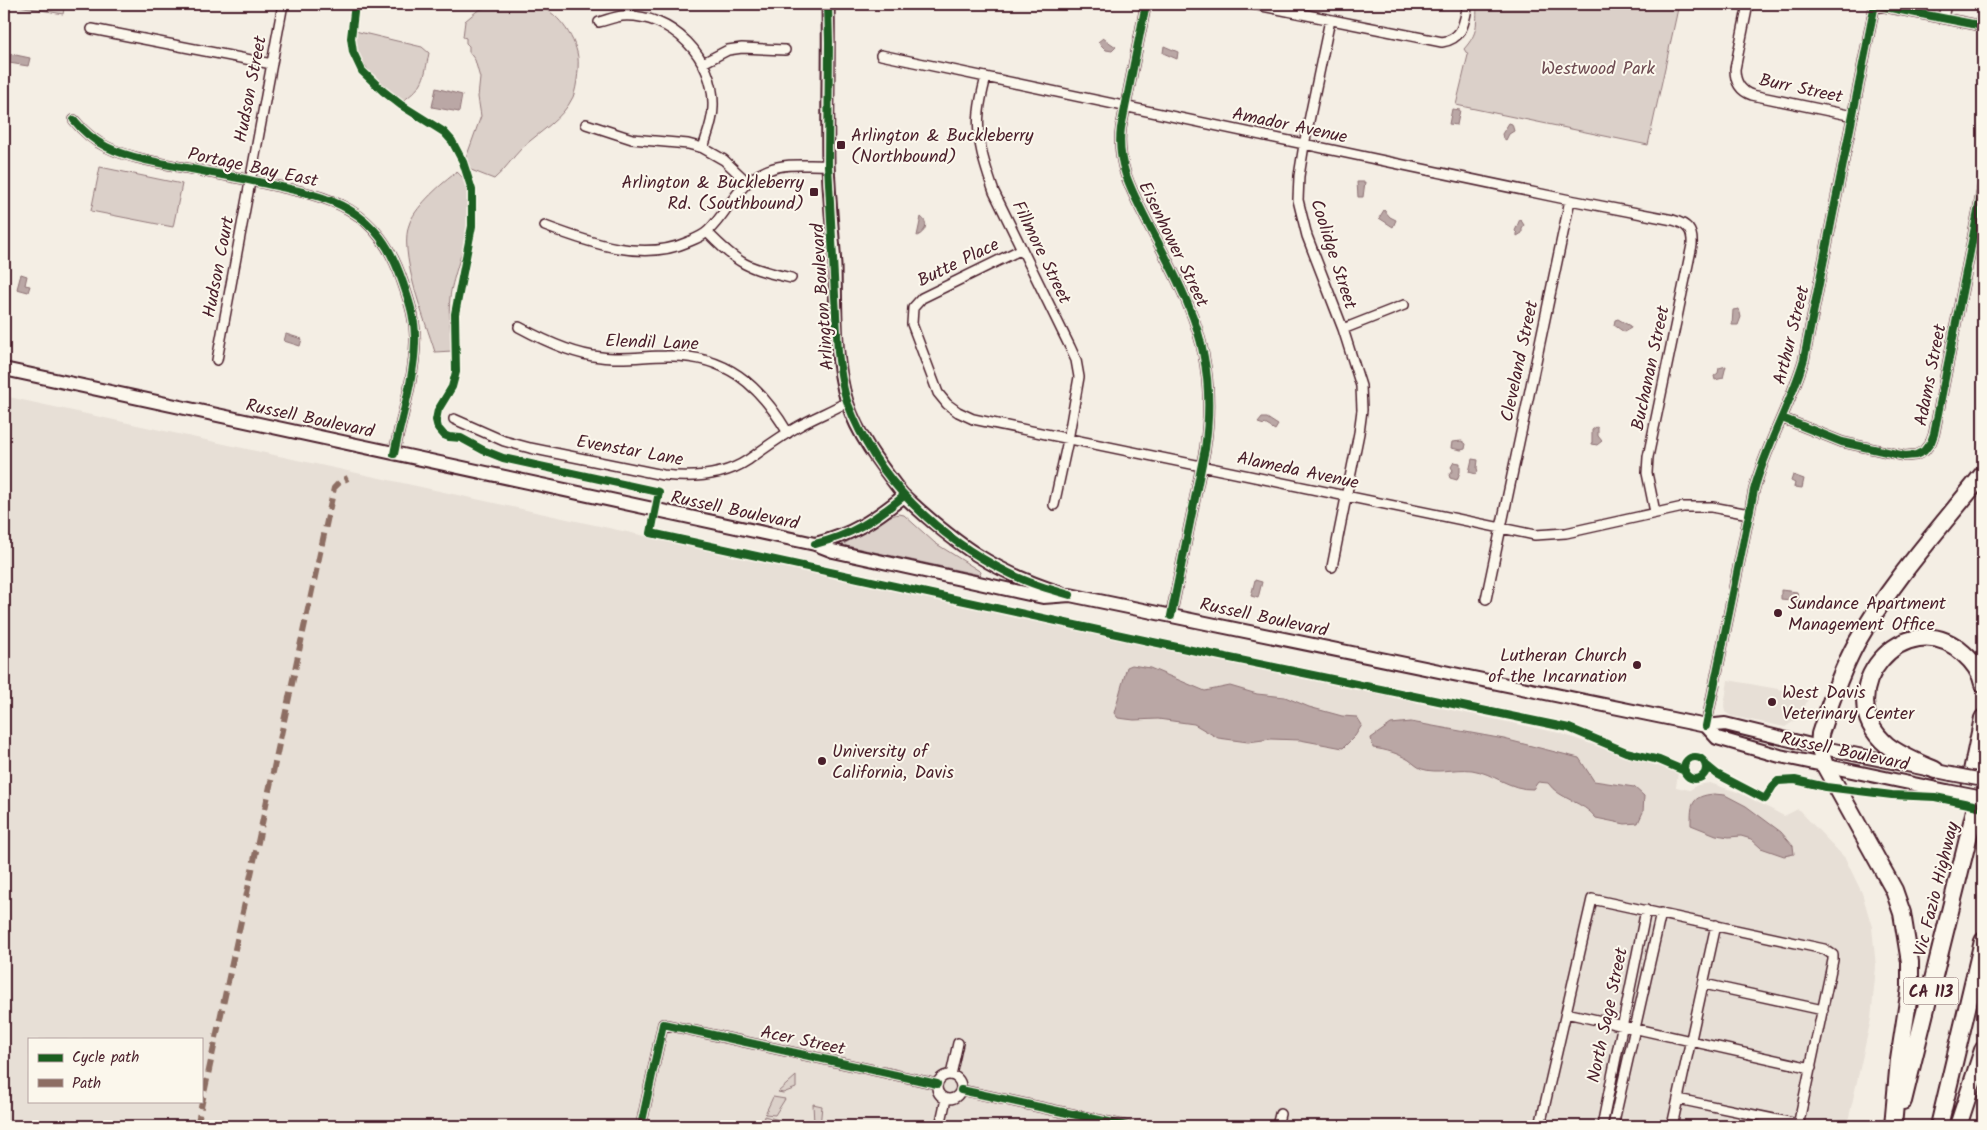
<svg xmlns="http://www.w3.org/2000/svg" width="1987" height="1130" viewBox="0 0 1987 1130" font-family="Kalam,sans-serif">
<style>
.built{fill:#e7dfd6;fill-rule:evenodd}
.green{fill:#dbd0c9;stroke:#92787a}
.water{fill:#baa7a5;stroke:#8d7174}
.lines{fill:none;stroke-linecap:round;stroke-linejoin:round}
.minor-casing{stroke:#4a1f2b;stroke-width:12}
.tertiary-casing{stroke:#4a1f2b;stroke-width:15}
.secondary-casing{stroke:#4a1f2b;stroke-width:16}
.motorway-casing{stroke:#4a1f2b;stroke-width:20}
.minor{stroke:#fbf7ec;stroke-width:9}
.tertiary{stroke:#fbf7ec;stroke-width:11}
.secondary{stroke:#fbf7ec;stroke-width:12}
.motorway{stroke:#fbf7ec;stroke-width:16}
.secondary-bridge-casing{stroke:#4a1f2b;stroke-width:16;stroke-linecap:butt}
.secondary-bridge{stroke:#fbf7ec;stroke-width:12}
.quiet{stroke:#8d6e63;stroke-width:6;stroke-dasharray:12 6;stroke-linecap:butt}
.cycleway-casing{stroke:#fbf7ec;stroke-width:11}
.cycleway{stroke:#1b5e20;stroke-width:8}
.poi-dot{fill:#4a1f2b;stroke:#fbf7ec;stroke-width:2}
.labels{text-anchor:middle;stroke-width:4;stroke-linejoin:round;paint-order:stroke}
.shield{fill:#fbf7ec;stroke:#7f6065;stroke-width:1}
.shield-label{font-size:16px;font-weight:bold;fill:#4a1f2b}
.park-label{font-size:18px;fill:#6e4b52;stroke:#fbf7ec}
.street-label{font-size:18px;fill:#4a1f2b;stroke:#fbf7ec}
.poi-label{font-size:18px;fill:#4a1f2b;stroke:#fbf7ec;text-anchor:start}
</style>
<rect width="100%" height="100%" fill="#f4eee4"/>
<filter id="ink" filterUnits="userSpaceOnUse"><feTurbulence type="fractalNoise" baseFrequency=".02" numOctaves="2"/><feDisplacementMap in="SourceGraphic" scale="10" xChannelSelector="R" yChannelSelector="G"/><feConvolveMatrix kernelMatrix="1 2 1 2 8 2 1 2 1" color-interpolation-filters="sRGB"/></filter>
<g filter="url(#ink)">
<path class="built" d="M4 396 1039 622 1559 733 1637 760 1673 770 1678 773 1676 787 1690 790 1697 785 1710 783 1740 793 1784 816 1798 809 1845 858 1862 893 1872 927 1876 967 1871 1019 1847 1126H4ZM29 1039H201V1101H29Z
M1728 680 1810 695 1800 717 1785 727 1731 716 1725 712 1724 706Z"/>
<path class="green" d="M8 4H65L63 14Z
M493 4C505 4 520 2 532 4 553 7 572 32 577 52 580 62 577 87 573 97 562 120 540 131 522 148 512 158 505 170 494 179L471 170 466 158 481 116 478 97 480 78 475 60 469 52V46L466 43V38L463 37 465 21 477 11Z
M1477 4H1679L1648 145 1456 105 1468 55 1464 49C1479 32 1476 25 1477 4Z
M355 31 422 47 429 53C424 78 425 85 403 101 390 99 364 67 359 55 356 47 355 39 355 31Z
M100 167 182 184 173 227 91 211Z
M457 172C489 198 454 264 450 297 448 314 451 334 452 351L435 352C425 320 397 251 410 222 417 205 442 183 457 172Z
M899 514 904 515 935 543 981 572 980 575 842 545 890 516Z
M796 1076V1088L783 1093 778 1092Z
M773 1097 785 1099 775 1115 765 1114Z
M813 1104 822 1106 820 1126 814 1124Z
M764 1116 802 1126H762Z"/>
<path class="water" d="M1103 38 1116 47 1112 51 1106 50 1098 42Z
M1164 46 1178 52 1177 59 1163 53Z
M11 54 30 58 28 66 9 63Z
M436 88 462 95 459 112 432 107Z
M1452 109 1460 110 1457 125 1449 124Z
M1509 123 1512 124 1514 131 1509 134 1506 140 1503 138 1502 134Z
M1357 182H1365L1363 197H1358Z
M1384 210 1390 217 1396 220 1393 227 1379 218Z
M921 217C929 223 926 232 917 236Z
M1520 219 1524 225 1522 228V233L1517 236V233L1515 231Z
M21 274 27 276 25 285 30 286 28 292 17 289Z
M1739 309 1741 317 1738 325H1732L1733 310Z
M1618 319 1630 326 1631 328 1624 332 1614 325 1615 320Z
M286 334 302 339 300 346 284 341Z
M1726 366 1723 378 1715 380 1714 376 1718 373 1719 368Z
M1262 418H1267L1278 425 1275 430 1265 424 1264 425 1258 423Z
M1596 427 1598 428V436L1602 441 1597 445 1592 444V430Z
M1462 441 1466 444 1465 449 1461 450 1451 448 1452 442Z
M1472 459 1478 460 1477 468 1478 472 1476 474 1469 472Z
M1454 462 1460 463V472L1457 480 1450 478 1449 475 1453 470 1451 467Z
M1793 475 1804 479 1802 488 1794 487 1795 483 1791 481Z
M1255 580 1262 582 1258 598 1251 596Z
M1781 590 1797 592 1799 601 1793 603 1790 600 1781 599Z
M1132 665 1150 668 1205 691 1230 686 1257 694 1285 697 1309 707 1342 716 1357 717 1362 725 1355 736 1343 748 1300 740 1271 739 1248 742 1218 738 1194 724 1158 719 1134 720 1118 718 1114 713 1127 667Z
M1411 722 1504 739 1579 758 1594 781 1634 787 1644 796 1643 812 1638 823 1625 824 1596 818C1583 801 1560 800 1548 783L1538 782 1533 789C1510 790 1493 773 1472 770 1455 768 1437 774 1422 769 1417 767 1413 763 1409 760 1397 753 1387 750 1373 748L1371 738 1391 724Z
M1714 794 1725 795 1746 806 1781 832 1793 846 1794 854 1784 856 1761 848 1751 839 1741 836 1729 837 1716 835 1691 825C1691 804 1691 796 1714 794Z"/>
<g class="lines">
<g class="minor-casing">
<path id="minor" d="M1146 4 1121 128C1116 165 1133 193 1149 225 1163 252 1178 279 1189 307 1208 352 1212 401 1205 449L1171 616
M1252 4 1442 42C1464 39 1464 21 1468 4
M1748 4 1735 69C1735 82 1740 91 1752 95L1853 116
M1875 5 1983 26
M1943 18 1946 4
M1330 20 1304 145 1299 176 1298 200 1307 236 1343 329 1361 386 1362 410 1359 433 1332 567
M599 22C607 20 614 17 622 16 672 13 715 58 713 107 713 121 707 135 703 148
M92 29 272 64
M881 55 1570 200 1673 220C1687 224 1693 230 1692 245L1648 457 1647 473 1655 512
M703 63 728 50 742 48 785 50
M986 77C983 89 980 100 979 112 976 140 985 166 994 192L1070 347 1076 360 1079 377 1068 440 1054 505
M74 120C94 145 116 153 146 160 183 168 221 174 258 182 330 197 377 205 403 283 410 303 416 322 415 343 414 380 401 418 394 454
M586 124 632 139 688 144 703 148 724 160 746 181
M545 226C590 243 643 262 688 242 695 239 703 236 708 231 731 209 736 183 768 170 788 162 808 166 828 165
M707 232C739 265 747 268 791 278
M1022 249 922 298 913 308 912 324 938 393 947 404 958 412 973 419 1535 535 1566 533 1683 507H1712L1749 514
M519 327C543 340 575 355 601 357 623 360 645 356 666 356 725 354 759 384 788 433
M1343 329 1404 305
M217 360C240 241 261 122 283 4
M1782 418 1842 442 1905 456 1916 455 1924 451 1931 442 1934 434 1983 186
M454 419 504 441 530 448 663 475C691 478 724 476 748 460 765 448 781 436 799 426 815 417 831 411 847 402
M1486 599 1570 200
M1706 726 1754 490C1766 445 1791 404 1804 359L1875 4
M1704 984 1823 1010
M1566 1013 1811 1068
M937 1087a12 12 0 1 1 24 0a12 12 0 1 1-24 0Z
M951 1075 958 1043
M961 1090 1127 1126
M1678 1099 1798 1124
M641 1126 663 1024 937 1084
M940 1126 946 1099
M1277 1126 1280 1114
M1540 1126 1592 899 1824 949 1833 955V960L1798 1126
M1602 1126 1646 910
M1613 1126 1661 913
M1672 1126 1716 925"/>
</g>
<g class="tertiary-casing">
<path id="tertiary" d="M828 4C829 57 827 110 828 163 829 198 833 232 835 266 836 311 834 359 847 402 858 437 882 467 904 496"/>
</g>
<g class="secondary-casing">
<path id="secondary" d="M4 369 815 544 833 551 1043 597 1070 595 1706 726 1725 724 1819 747 1951 774
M815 544C852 535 874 520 904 496 955 544 994 572 1061 593
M1706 726 1717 738 1780 756 1947 791"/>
</g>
<g class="motorway-casing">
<path id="motorway" d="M1935 770C1919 763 1901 756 1887 745 1826 693 1906 601 1963 653 1972 661 1981 672 1983 684
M1970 794 1972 771 1983 718
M1903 1101 1983 778
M1893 1126 1899 1060 1910 988V962L1902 913 1894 890 1825 766 1819 747 1820 734C1830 703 1841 671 1857 642 1890 583 1941 527 1983 474
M1939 1126 1983 941
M1958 1126 1983 1050"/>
</g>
<use href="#minor" class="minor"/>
<use href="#tertiary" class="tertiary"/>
<use href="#secondary" class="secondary"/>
<use href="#motorway" class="motorway"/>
<g class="secondary-bridge-casing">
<path id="secondary-bridge" d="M1951 774 1983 780
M1947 791 1983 798"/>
</g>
<use href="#secondary-bridge" class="secondary-bridge"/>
<path class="quiet" d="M197 1126 334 488 340 482 348 478"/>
<g class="cycleway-casing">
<path id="cycleway" d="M355 4 351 38 353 52 362 71 383 91 401 105 444 132 452 141 463 162 472 190V226L455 314 456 372 452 387 438 410 436 420 438 428 444 435 449 437 461 438 483 450 503 458 659 492 651 533 1153 642 1569 728 1626 752 1659 760 1685 771
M828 4 829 42 828 165 838 352C840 369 842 387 848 404 876 479 938 538 1009 573 1028 583 1049 589 1070 595
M1146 4 1121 128C1116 165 1133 193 1149 225 1163 252 1178 279 1189 307 1208 352 1212 401 1205 449L1171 616
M1875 5 1983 26
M74 120C94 145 116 153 146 160 183 168 221 174 258 182 330 197 377 205 403 283 410 303 416 322 415 343 414 380 401 418 394 454
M1782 418 1842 442 1905 456 1916 455 1924 451 1931 442 1934 434 1983 186
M815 544C852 535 874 520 904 496
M1706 726 1754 490C1766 445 1791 404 1804 359L1875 4
M1684 768a11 11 0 1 1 22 0a11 11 0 1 1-22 0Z
M1706 765 1717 774 1765 799 1773 786 1778 781 1795 780 1826 787 1892 795 1935 797 1983 807
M961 1090 1127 1126
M641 1126 663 1024 937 1084"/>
</g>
<use href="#cycleway" class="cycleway"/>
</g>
</g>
<g class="poi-dot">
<rect x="836" y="140" width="10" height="10" rx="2.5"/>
<rect x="809" y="187" width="10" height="10" rx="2.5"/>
<circle cx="1778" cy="613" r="5"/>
<circle cx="1637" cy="665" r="5"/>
<circle cx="1772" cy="702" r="5"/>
<circle cx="822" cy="761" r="5"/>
</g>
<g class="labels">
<rect class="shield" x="1903.5" y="977.5" width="55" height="27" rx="4"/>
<g class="shield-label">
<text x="1931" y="997">CA 113</text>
</g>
<g class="park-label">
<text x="1598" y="74">Westwood Park</text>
</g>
<g class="street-label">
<text transform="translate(1801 88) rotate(12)" y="6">Burr Street</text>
<text transform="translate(250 89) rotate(-79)" y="6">Hudson Street</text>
<text transform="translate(1290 125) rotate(12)" y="6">Amador Avenue</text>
<text transform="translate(253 167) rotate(12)" y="6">Portage Bay East</text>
<text transform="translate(1174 244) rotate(64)" y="6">Eisenhower Street</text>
<text transform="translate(1042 252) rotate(64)" y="6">Fillmore Street</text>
<text transform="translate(1334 254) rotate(72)" y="6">Coolidge Street</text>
<text transform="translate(958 262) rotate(-26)" y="6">Butte Place</text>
<text transform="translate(218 267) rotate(-79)" y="6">Hudson Court</text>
<text transform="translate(822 297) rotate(-94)" y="6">Arlington Boulevard</text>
<text transform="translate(1791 335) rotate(-76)" y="6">Arthur Street</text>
<text transform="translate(652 342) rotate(2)" y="6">Elendil Lane</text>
<text transform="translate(1519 361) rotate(-78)" y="6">Cleveland Street</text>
<text transform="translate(1650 368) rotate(-78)" y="6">Buchanan Street</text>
<text transform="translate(1930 375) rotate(-79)" y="6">Adams Street</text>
<text transform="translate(310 418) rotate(12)" y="6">Russell Boulevard</text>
<text transform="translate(630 450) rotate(10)" y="6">Evenstar Lane</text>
<text transform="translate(1298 470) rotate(12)" y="6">Alameda Avenue</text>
<text transform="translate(735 510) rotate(12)" y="6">Russell Boulevard</text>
<text transform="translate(1264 617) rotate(12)" y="6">Russell Boulevard</text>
<text transform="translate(1845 751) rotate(12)" y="6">Russell Boulevard</text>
<text transform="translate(1936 889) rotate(-76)" y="6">Vic Fazio Highway</text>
<text transform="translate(1607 1015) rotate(-78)" y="6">North Sage Street</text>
<text transform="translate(803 1040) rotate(12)" y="6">Acer Street</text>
</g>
<g class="poi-label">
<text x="851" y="141">Arlington &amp; Buckleberry<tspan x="851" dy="21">(Northbound)</tspan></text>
<text x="804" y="188" text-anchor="end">Arlington &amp; Buckleberry<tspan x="804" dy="21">Rd. (Southbound)</tspan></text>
<text x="1788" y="609">Sundance Apartment<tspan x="1788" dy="21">Management Office</tspan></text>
<text x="1627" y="661" text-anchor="end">Lutheran Church<tspan x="1627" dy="21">of the Incarnation</tspan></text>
<text x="1782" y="698">West Davis<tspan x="1782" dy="21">Veterinary Center</tspan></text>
<text x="832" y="757">University of<tspan x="832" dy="21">California, Davis</tspan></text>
</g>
</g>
<rect width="1987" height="1130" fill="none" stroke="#fbf7ec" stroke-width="20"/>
<rect x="10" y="10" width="1967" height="1110" fill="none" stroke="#4a1f2b" stroke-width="2" filter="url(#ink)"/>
<rect x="28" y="1038" width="175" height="65" fill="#fbf7ec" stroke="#b4a19f"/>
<rect x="38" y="1054" width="25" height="8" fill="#1b5e20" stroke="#b4a19f"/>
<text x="72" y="1062" font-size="15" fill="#4a1f2b">Cycle path</text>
<rect x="38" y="1079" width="25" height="8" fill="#8d6e63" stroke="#b4a19f"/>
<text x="72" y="1088" font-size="15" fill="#4a1f2b">Path</text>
</svg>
